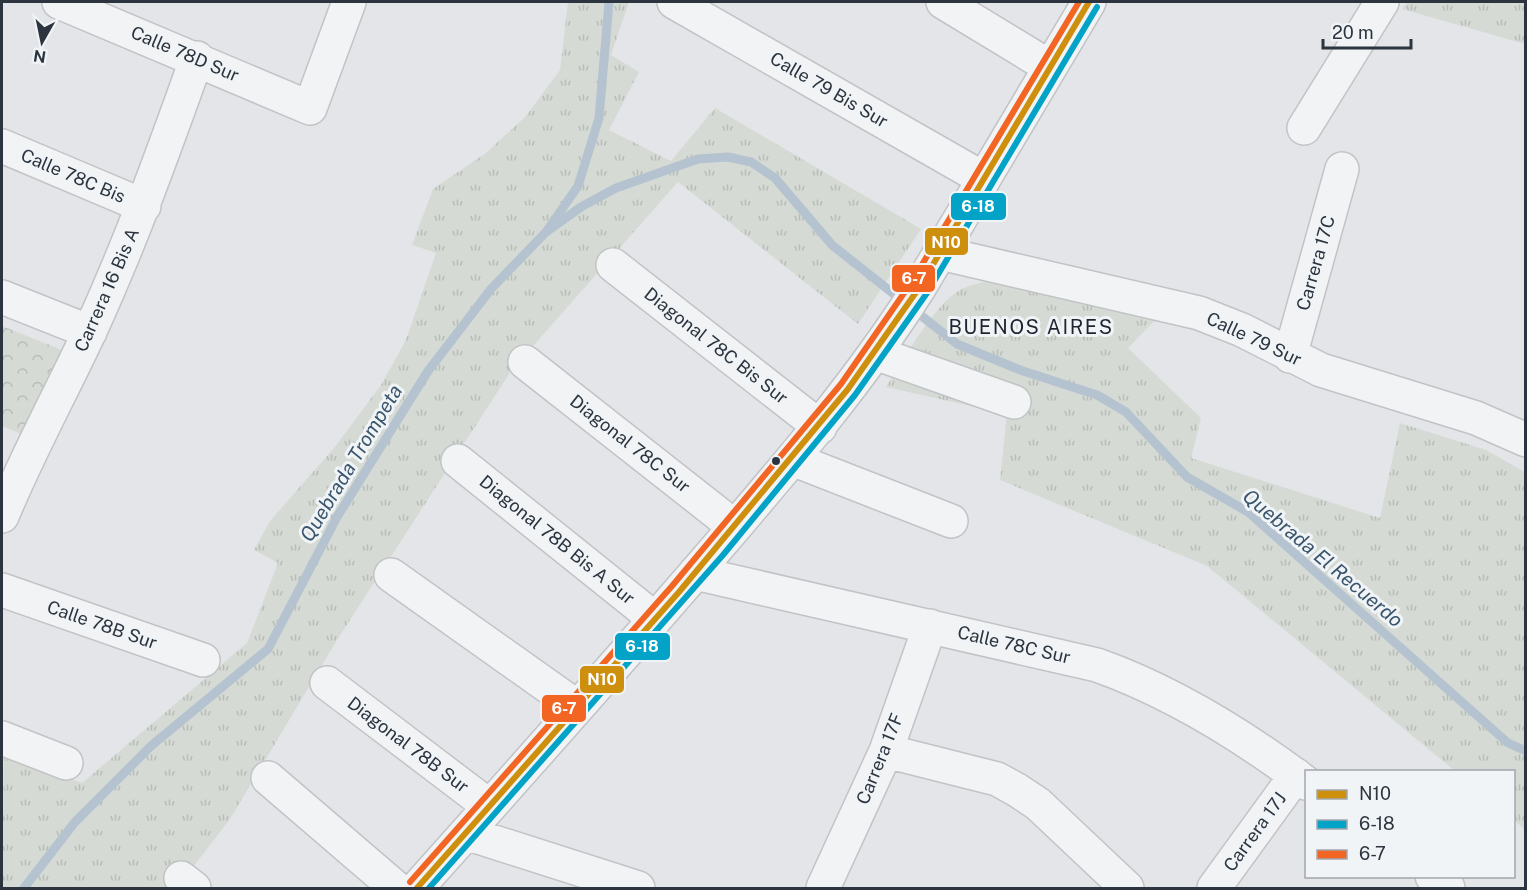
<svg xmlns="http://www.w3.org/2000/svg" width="1527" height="890" viewBox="0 0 1527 890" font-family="'Public Sans',sans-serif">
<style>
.grass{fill:url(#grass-tufts)}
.park{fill:url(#park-crowns)}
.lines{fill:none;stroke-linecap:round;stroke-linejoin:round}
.stream{stroke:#b5c3d0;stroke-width:9}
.minor-casing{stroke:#c2c3c6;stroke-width:36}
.minor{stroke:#f2f3f4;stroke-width:33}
.bus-1-casing{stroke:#f1f4f6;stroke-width:10}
.bus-2-casing{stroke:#f1f4f6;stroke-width:10}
.bus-3-casing{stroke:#f1f4f6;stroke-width:10}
.bus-1{stroke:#ce8f0d;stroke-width:6}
.bus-2{stroke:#02a3c7;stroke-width:6}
.bus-3{stroke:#f26522;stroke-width:6}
.bus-dot{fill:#2c343f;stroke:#f1f4f6;stroke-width:2}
.labels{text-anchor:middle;stroke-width:6;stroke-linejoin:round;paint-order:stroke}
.street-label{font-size:18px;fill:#2c343f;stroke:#f1f4f6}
.neighbourhood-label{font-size:20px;letter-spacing:1.5px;fill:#1e2530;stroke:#f1f4f6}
.water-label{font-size:20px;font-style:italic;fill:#3a566e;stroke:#f1f4f6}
.line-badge{stroke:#f1f4f6;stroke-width:2}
.badge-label{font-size:16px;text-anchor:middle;font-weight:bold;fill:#fff}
</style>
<defs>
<pattern id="grass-tufts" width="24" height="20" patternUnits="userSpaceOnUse" patternTransform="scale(1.5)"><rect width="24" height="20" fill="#d5dbd4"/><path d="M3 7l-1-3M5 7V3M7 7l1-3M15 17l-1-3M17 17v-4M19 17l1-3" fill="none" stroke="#b7bdb7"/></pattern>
<pattern id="park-crowns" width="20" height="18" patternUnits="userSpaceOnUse" patternTransform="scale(1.5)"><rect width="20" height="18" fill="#d5dbd4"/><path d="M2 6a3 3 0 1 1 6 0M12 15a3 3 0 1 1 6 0" fill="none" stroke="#b7bdb7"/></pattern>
</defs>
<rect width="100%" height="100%" fill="#e3e5e8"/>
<path class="grass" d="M568 2H629L611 55 639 72 609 130 671 161 715 108 921 229 858 324 678 182 511 371 337 640 230 819 177 888H2L4 752 82 783 247 643 278 563 254 550 270 521 334 448 381 385 406 340 436 253 412 245 433 189 486 153 526 116 560 70Z
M1407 2H1525V44L1402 9Z
M991 280 1156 319 1128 348 1201 418 1191 458 1380 518 1400 423 1486 450 1525 472V830L1514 820V772L1455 771 1207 566 1000 480 1007 414 886 387C903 361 933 305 960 290 968 285 981 283 991 280Z"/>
<path class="park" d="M2 326 62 350 26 436 2 426Z"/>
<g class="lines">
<path class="stream" d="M546 232 581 207 616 188 698 159 728 157 751 162 775 178 832 245 957 344 1020 370 1097 395 1126 412 1187 477 1248 512 1508 743 1526 751
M24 888 75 822 151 746 268 649 337 517 428 371 491 289 546 232 578 186 599 118 609 2"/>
<g class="minor-casing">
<path id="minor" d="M59 2 310 108 349 2
M674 2 984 179
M943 2 1050 67
M1304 128 1382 2
M2 146 144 206
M940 253 1199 313 1242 330 1321 370 1476 418 1526 440
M613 265 820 427
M2 297 90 332
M875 353 1014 402
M1290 356 1342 169
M525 362 735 527
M792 459 951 521
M458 461 655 619
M2 516C28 453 61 393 90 331 131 242 164 150 197 58
M695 573 1097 665C1173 692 1242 735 1306 783
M391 575 577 707
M2 590 203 660
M327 683 489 806
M2 738 66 763
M886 751 997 779 1017 790 1038 804 1127 888
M268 778 396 888
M466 833 638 888
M1432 876 1448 888
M181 878 194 888
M417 888C517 776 618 663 716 549 788 465 860 381 919 288L1089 2
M823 888 886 751 930 626
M1214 888 1296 775"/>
</g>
<use href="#minor" class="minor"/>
<g class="bus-1-casing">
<path id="bus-1" d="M417 888 679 592 848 389 919 288 1089 2"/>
</g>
<g class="bus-2-casing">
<path id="bus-2" d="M429 888 723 555 855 395 927 293 1097 7"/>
</g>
<g class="bus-3-casing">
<path id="bus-3" d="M410 882 672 586 841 384 911 283 1079 2"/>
</g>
<use href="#bus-1" class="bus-1"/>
<use href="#bus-2" class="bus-2"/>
<use href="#bus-3" class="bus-3"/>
</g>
<circle class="bus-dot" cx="776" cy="461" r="5"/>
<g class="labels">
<g class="street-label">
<text transform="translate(185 54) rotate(23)" y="6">Calle 78D Sur</text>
<text transform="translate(829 90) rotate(30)" y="6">Calle 79 Bis Sur</text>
<text transform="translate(73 176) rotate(23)" y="6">Calle 78C Bis</text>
<text transform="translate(1316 263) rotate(-74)" y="6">Carrera 17C</text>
<text transform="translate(107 290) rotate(-66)" y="6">Carrera 16 Bis A</text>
<text transform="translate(1254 339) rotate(25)" y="6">Calle 79 Sur</text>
<text transform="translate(716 346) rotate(38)" y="6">Diagonal 78C Bis Sur</text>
<text transform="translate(630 444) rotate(38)" y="6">Diagonal 78C Sur</text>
<text transform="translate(557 540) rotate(39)" y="6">Diagonal 78B Bis A Sur</text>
<text transform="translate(102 625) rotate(19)" y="6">Calle 78B Sur</text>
<text transform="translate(1014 645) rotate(13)" y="6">Calle 78C Sur</text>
<text transform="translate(408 745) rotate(37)" y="6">Diagonal 78B Sur</text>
<text transform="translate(880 759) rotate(-68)" y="6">Carrera 17F</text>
<text transform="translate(1255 832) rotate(-54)" y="6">Carrera 17J</text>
</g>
<g class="neighbourhood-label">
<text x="1031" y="334">BUENOS AIRES</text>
</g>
<g class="water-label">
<text transform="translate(351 463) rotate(-59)" y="7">Quebrada Trompeta</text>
<text transform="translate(1323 558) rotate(40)" y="7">Quebrada El Recuerdo</text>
</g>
</g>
<g class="line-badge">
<rect x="950" y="192" width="57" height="29" rx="6" fill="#02a3c7"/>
<rect x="924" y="227" width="45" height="29" rx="6" fill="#ce8f0d"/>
<rect x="891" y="264" width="45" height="29" rx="6" fill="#f26522"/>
<rect x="614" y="632" width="57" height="29" rx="6" fill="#02a3c7"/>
<rect x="579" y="665" width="46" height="29" rx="6" fill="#ce8f0d"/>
<rect x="541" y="694" width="46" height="29" rx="6" fill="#f26522"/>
</g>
<g class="badge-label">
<text x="978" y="212">6-18</text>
<text x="946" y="248">N10</text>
<text x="914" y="284">6-7</text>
<text x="642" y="652">6-18</text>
<text x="602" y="685">N10</text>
<text x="564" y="714">6-7</text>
</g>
<rect width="1527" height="890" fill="none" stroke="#2c343f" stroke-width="6"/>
<rect x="1305" y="770" width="210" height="108" fill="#f1f4f6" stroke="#a2a7ad" stroke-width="1.5"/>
<rect x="1317" y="790" width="30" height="9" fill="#ce8f0d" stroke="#a2a7ad" stroke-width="1.5"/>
<text x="1359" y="800" font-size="18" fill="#2c343f">N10</text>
<rect x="1317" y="820" width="30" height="9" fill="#02a3c7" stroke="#a2a7ad" stroke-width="1.5"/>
<text x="1359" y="830" font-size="18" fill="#2c343f">6-18</text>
<rect x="1317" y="850" width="30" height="9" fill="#f26522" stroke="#a2a7ad" stroke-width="1.5"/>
<text x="1359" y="860" font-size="18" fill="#2c343f">6-7</text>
<g transform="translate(42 42) rotate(189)" stroke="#f1f4f6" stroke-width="4.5" paint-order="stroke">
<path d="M0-4.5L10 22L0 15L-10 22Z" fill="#2c343f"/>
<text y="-9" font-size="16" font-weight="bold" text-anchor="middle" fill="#2c343f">N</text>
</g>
<path d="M1323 39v9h88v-9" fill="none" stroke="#2c343f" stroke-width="3"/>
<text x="1332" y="39" font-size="18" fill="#2c343f" stroke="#f1f4f6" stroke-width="4.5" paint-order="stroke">20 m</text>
</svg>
